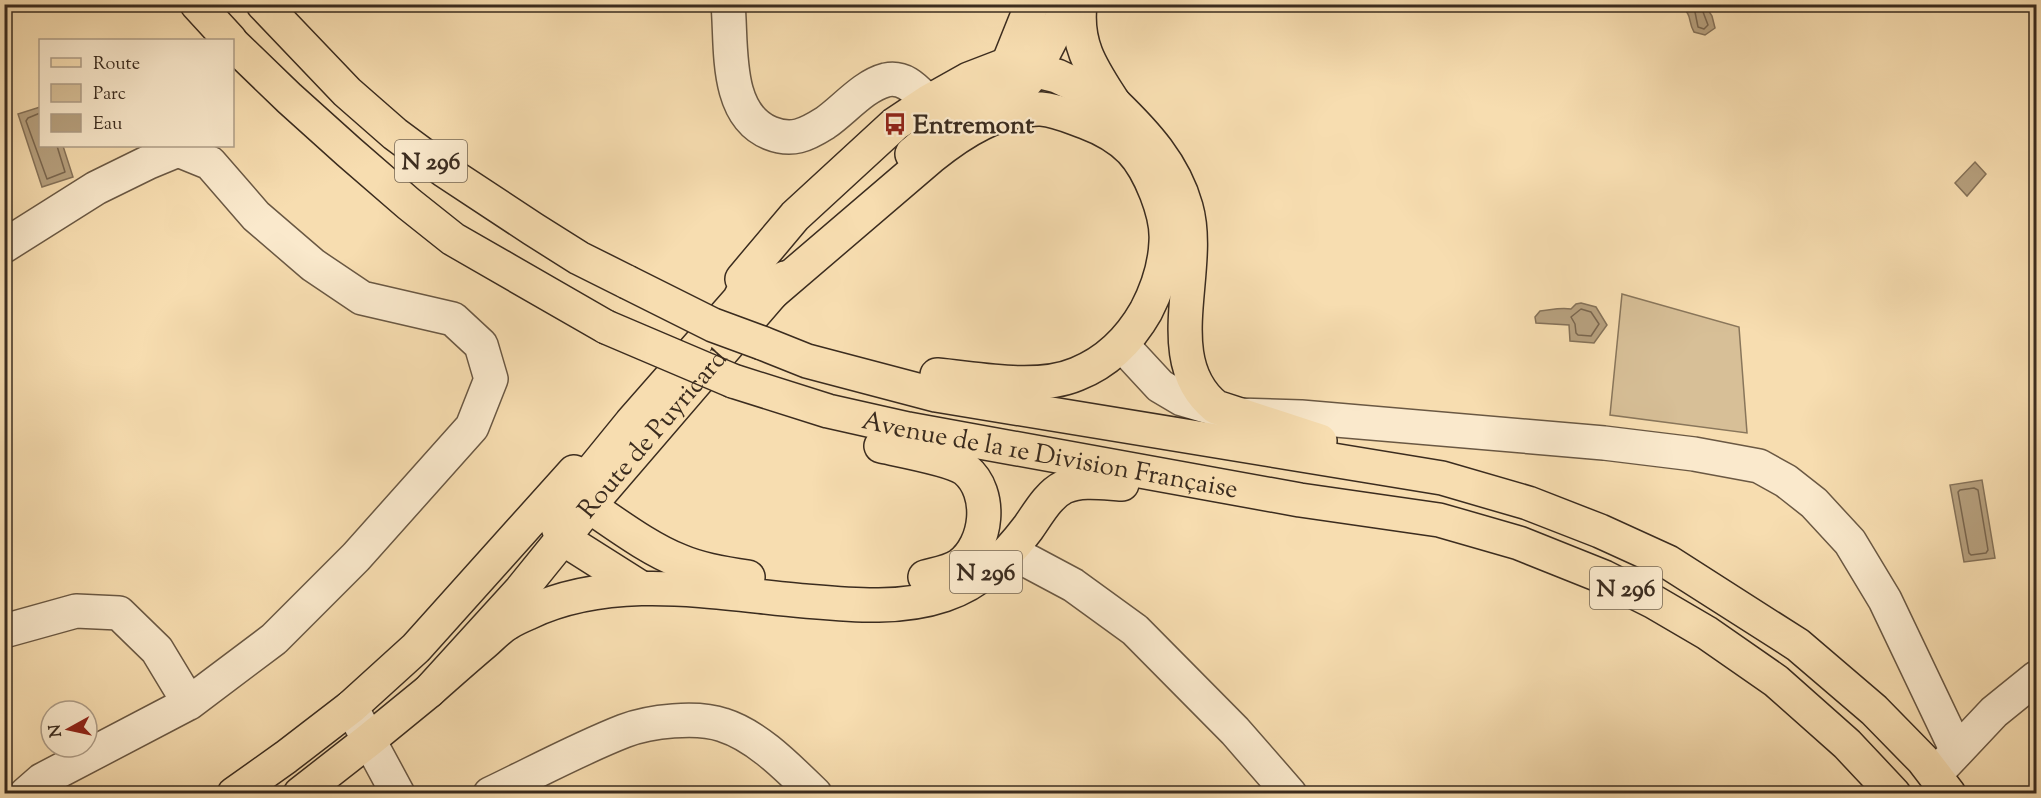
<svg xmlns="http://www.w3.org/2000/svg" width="2041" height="798" viewBox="0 0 2041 798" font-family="'Sorts Mill Goudy',serif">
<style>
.green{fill:#d7bf97;stroke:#89765b;stroke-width:1.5}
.water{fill:#b7a17f;stroke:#857259;stroke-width:1.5}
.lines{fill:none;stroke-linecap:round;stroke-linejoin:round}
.shore{stroke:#79664f;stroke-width:1.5}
.minor-casing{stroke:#6a5843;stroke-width:36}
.major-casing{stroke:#3b2c1f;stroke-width:36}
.highway-casing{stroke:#3b2c1f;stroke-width:36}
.minor{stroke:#fae9cc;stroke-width:33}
.major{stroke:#f7ddb0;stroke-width:33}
.highway{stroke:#f7ddb0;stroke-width:33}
.highway-bridge-casing{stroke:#3b2c1f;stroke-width:36;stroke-linecap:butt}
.highway-bridge{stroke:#f7ddb0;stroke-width:33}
.labels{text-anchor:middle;stroke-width:4.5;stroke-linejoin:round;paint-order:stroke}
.shield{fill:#fae9cc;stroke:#746553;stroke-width:1.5}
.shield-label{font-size:24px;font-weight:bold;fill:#3b2c1f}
.poi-label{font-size:26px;font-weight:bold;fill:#3b2c1f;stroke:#fae9cc;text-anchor:start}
.street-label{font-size:26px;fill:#3b2c1f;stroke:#fae9cc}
</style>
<rect width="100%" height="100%" fill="#f7ddb0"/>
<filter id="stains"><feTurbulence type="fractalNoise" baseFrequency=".00333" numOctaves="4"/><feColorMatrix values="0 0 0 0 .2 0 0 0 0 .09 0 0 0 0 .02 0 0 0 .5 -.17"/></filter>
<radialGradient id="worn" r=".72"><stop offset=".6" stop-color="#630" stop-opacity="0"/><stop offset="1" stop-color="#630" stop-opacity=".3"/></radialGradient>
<path class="green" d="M1622 294 1739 327 1747 433 1610 415Z"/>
<path class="water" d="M1679 5H1705L1712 16 1715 28 1705 35 1694 32C1687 20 1694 16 1679 5Z
M40 107V146H63L73 177 42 187 18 114Z
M1975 162 1986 174 1967 196 1955 183Z
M1581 303 1596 307 1607 325 1594 343 1570 341 1569 325 1536 323 1535 317 1540 311C1551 310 1560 307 1571 309L1576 304Z
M1982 480 1995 558 1964 562 1950 485Z"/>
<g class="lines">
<path class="shore" d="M1689 4 1695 12 1698 27 1704 29 1708 25 1700 4
M40 113 28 118 26 121 47 179 65 172 57 146
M1581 309 1591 312 1599 324 1591 336 1578 335 1576 333 1575 324 1571 317Z
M1974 488 1978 490 1988 550 1986 553 1971 555 1969 553 1958 492 1960 490Z"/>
<g class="minor-casing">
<path id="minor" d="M728 4C732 46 724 114 770 133 792 142 806 135 825 123 844 110 863 86 886 80 905 76 916 90 928 102
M4 246 96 188 149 162 178 150 210 163 256 216 313 265 362 298 453 319 481 345 491 379 472 427 356 557 274 639 189 703 42 780 26 794
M1122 345 1160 386 1182 399 1236 415 1301 417 1604 443 1694 454 1759 466 1786 481 1814 503 1850 542 1885 600 1957 751
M978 557 1028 561 1073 585 1135 630 1235 731 1290 794
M4 631 76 611 119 613 157 650 189 703
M351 707 398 794
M1944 765 1994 712 2036 678
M490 794C534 773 578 749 624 731 650 721 697 716 723 725 758 736 789 769 815 794"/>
</g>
<g class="major-casing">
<g id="major">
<path d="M1080 4C1075 46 1093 70 1114 103"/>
<path d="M1008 64 1032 4"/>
<path d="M912 154 956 117 1017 92 1034 72 1069 4"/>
<path d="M742 279 795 216 895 124 928 102 969 79 1008 64 1057 76 1114 103"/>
<path d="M234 794 286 757 351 707 416 648 574 472"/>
<path id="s1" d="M300 794 369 740 429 691 521 590 589 506 785 278"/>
</g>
</g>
<g class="highway-casing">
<g id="highway">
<path d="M197 4 230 40"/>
<path d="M263 4 347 92 395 134 445 171 533 229 579 258 627 282"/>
<path d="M232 43 289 98 349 152 409 204 453 239 606 327"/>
<path d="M1114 103C1145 133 1174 164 1186 207 1204 270 1157 360 1216 407L1320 441"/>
<path d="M765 299 931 157C962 132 999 108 1041 109 1056 110 1071 117 1085 122 1101 128 1119 138 1131 150 1150 170 1168 215 1166 242 1165 267 1157 290 1146 311 1130 339 1107 362 1077 374 1037 391 980 379 937 375"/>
<path d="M762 343 807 361 936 395 1442 478 1528 503 1600 531 1668 562 1798 645 1874 710 1923 760 1949 794"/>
<path id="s2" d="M733 381 828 411 908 429 1300 500 1439 520 1519 543 1604 577 1654 602 1707 633 1776 681 1847 744 1894 794"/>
<path d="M881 446C899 450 954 460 966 470 993 493 988 544 960 565 950 572 936 574 925 577"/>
<path d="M589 506C616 524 649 549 680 561 701 570 725 574 748 577"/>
<path d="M641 588 562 538 558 527 561 509 631 423 739 300 761 257"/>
<path d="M429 691C447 675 465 659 484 643 491 637 499 628 508 623 514 619 521 616 528 613 614 572 714 593 805 601 852 605 900 610 944 595 980 583 1006 557 1028 528 1038 514 1048 495 1064 487 1081 479 1104 483 1122 484"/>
</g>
</g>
<use href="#minor" class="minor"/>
<use href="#major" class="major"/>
<use href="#highway" class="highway"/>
<g class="highway-bridge-casing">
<path id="highway-bridge" d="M627 282 713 325 762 343
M606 327 733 381"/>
</g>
<use href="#highway-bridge" class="highway-bridge"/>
</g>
<defs>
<g id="bus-bare" transform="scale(1.8)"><path d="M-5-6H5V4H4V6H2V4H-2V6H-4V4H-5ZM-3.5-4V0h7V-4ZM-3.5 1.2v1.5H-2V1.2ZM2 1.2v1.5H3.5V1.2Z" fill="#8f2418" stroke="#fae9cc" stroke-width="2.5" paint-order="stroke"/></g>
</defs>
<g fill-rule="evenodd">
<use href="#bus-bare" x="895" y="124"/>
</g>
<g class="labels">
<g class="shield">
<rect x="395" y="140" width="72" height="42" rx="4.5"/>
<rect x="950" y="551" width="72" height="42" rx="4.5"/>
<rect x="1590" y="567" width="72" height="42" rx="4.5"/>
</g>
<g class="shield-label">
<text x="431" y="169">N 296</text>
<text x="986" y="580">N 296</text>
<text x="1626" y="596">N 296</text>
</g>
<g class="poi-label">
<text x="913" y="133">Entremont</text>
</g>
<g class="street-label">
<text dy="9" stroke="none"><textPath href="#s1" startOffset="506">Route de Puyricard</textPath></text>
<text dy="9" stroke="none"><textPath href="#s2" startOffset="326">Avenue de la 1e Division Française</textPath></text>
</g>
</g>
<rect width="2041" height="798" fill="none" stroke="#f7ddb0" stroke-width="24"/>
<rect x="6" y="6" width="2029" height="786" fill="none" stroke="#3b2c1f" stroke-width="3"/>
<rect x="12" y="12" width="2017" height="774" fill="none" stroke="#3b2c1f" stroke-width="1.5"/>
<rect x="39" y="39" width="195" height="108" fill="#fae9cc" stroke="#ae9d87" stroke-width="1.5"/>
<rect x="51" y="58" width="30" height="9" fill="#f7ddb0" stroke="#ae9d87" stroke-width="1.5"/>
<text x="93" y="69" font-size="18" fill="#3b2c1f">Route</text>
<rect x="51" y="84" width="30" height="18" fill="#d7bf97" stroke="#ae9d87" stroke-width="1.5"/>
<text x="93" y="99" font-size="18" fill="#3b2c1f">Parc</text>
<rect x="51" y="114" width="30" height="18" fill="#b7a17f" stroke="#ae9d87" stroke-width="1.5"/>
<text x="93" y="129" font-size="18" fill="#3b2c1f">Eau</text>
<g transform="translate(69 729) rotate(262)"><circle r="28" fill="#fae9cc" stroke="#ae9d87" stroke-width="1.5"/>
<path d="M0-4.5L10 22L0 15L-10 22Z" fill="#8f2418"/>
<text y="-9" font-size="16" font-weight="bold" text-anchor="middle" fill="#3b2c1f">N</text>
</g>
<rect width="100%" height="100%" filter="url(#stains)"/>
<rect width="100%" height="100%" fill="url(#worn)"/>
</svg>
